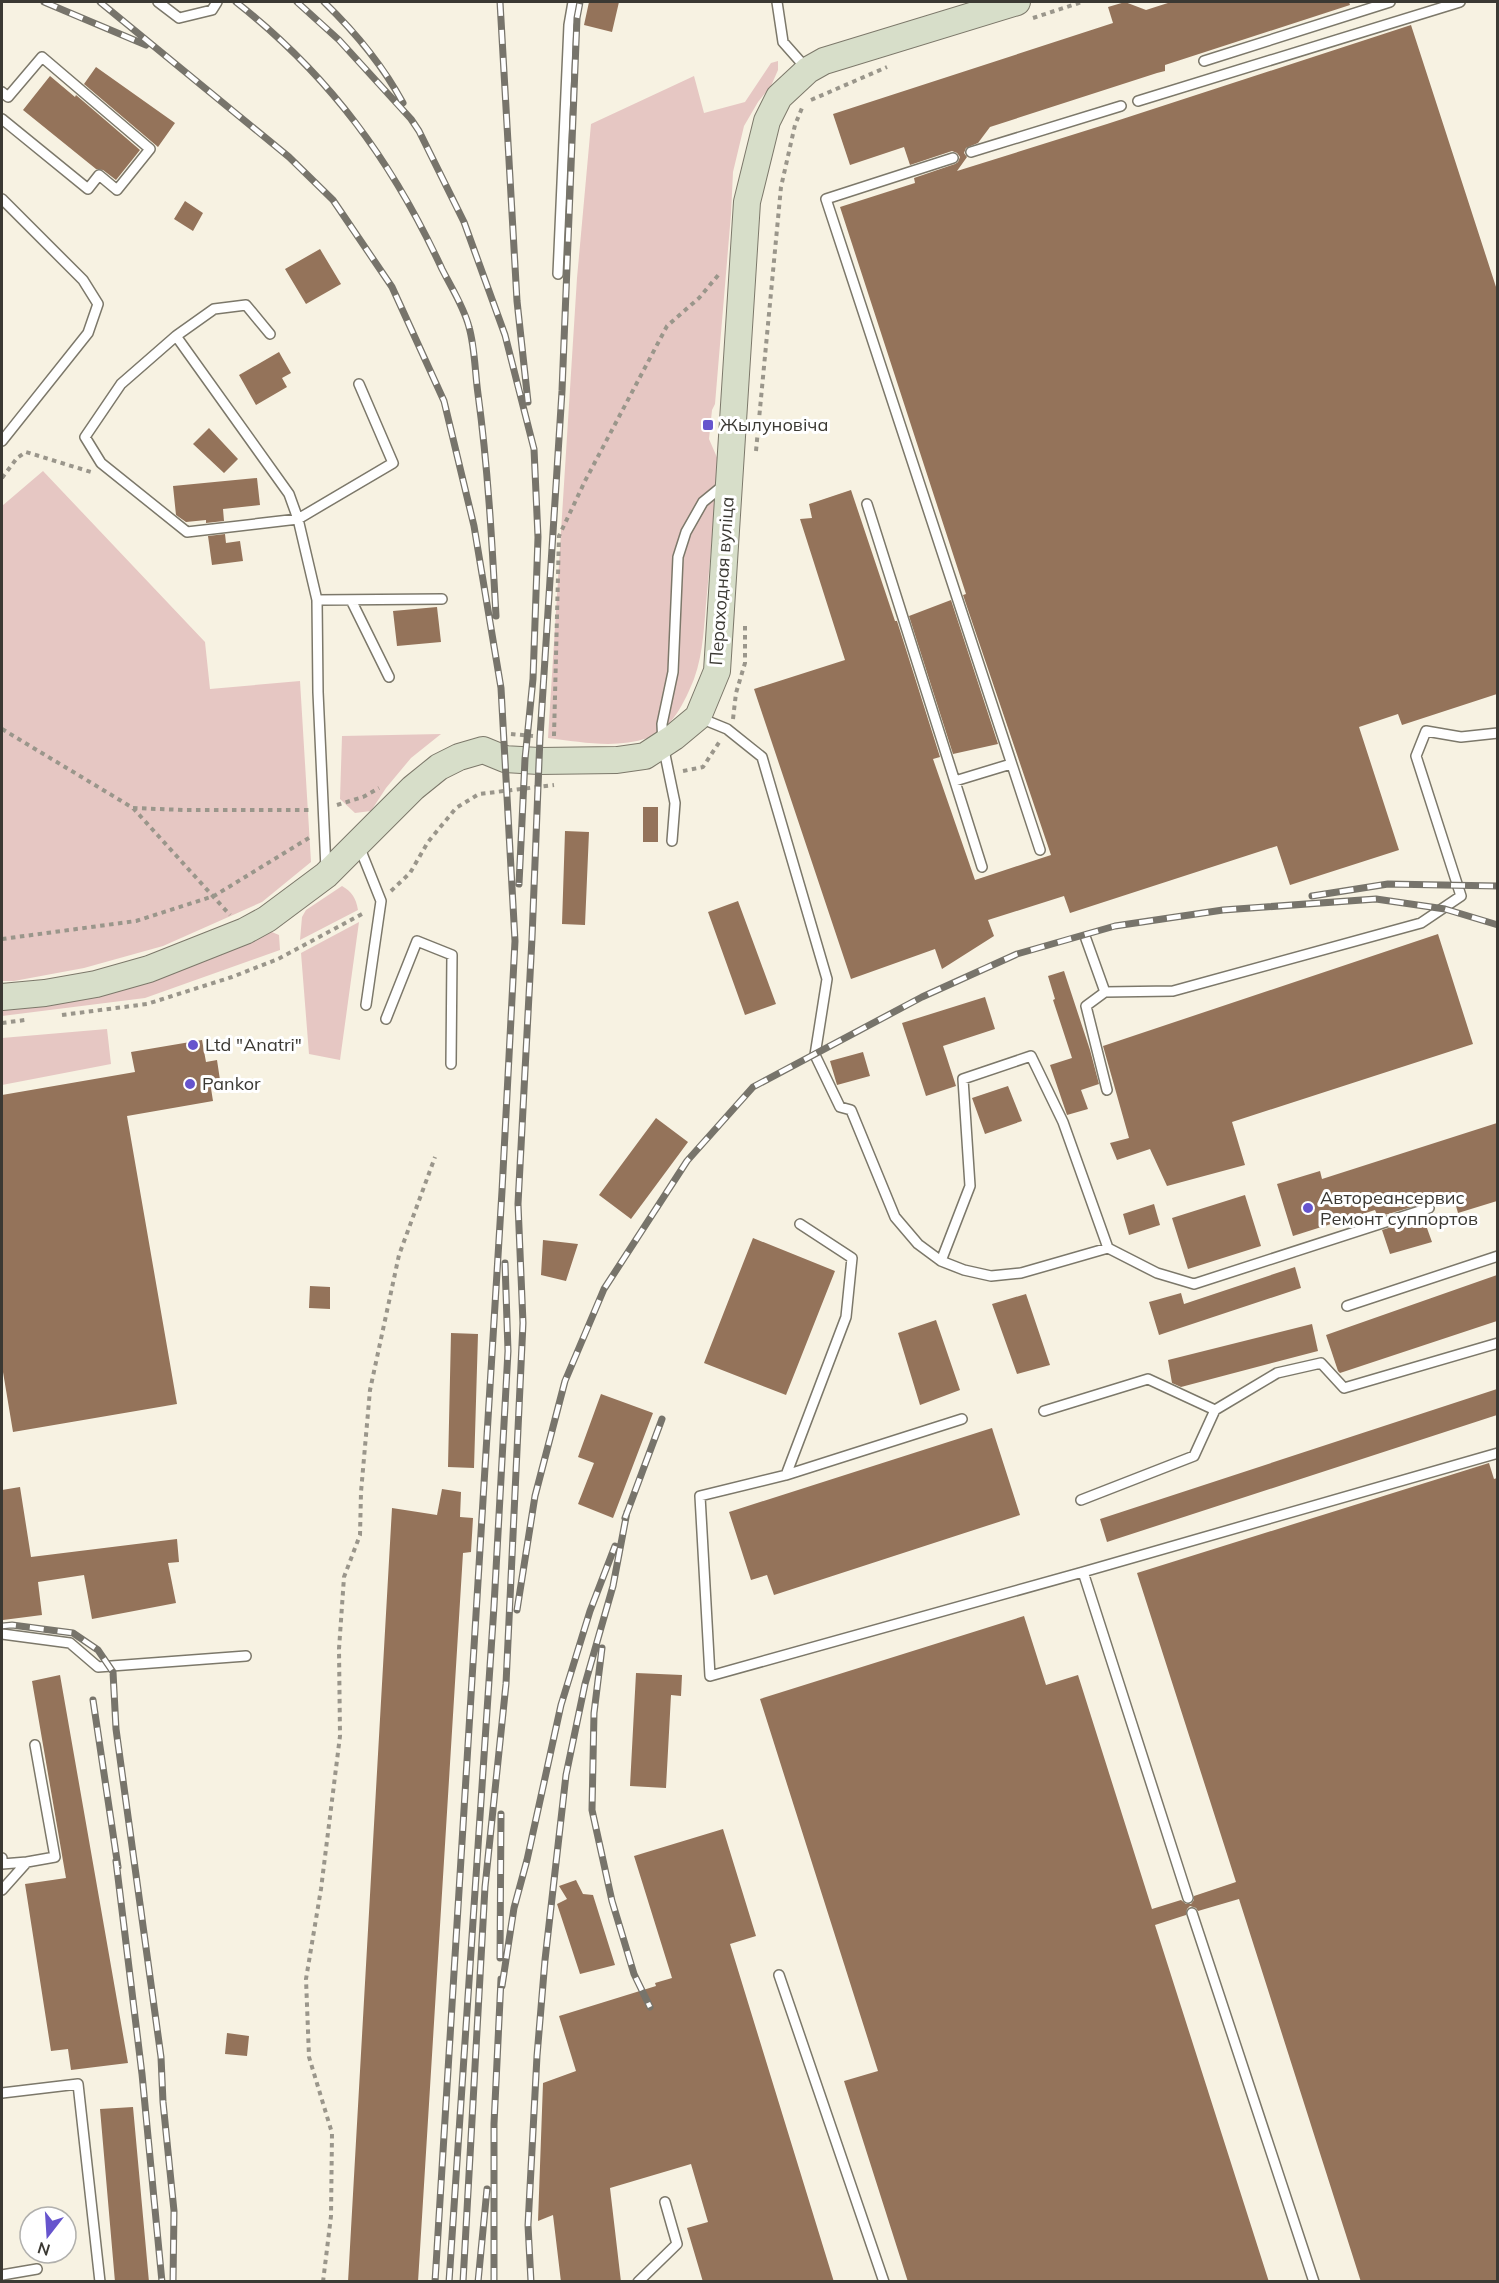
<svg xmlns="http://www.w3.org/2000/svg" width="1499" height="2283" viewBox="0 0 1499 2283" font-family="Mulish,sans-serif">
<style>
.green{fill:#e6c7c3}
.building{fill:#94735a}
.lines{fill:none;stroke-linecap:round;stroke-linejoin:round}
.lane-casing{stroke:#7c786a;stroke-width:12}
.secondary-casing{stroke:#7c786a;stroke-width:28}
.path{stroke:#9a968b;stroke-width:4;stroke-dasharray:4.5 4.5;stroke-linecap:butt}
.lane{stroke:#fff;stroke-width:9}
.secondary{stroke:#d7dec9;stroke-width:26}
.rail-casing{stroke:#77746b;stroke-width:7}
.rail{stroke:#fff;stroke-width:4.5;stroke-dasharray:14;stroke-linecap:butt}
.poi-dot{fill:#6654cd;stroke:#fff;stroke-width:2}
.labels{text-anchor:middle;stroke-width:6;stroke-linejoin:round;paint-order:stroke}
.poi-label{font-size:18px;fill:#3b3933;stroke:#fff;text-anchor:start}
.street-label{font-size:18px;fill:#3b3933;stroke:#fff}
</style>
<rect width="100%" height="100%" fill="#f7f2e2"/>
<path class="green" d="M778 61V70L771 86 758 102 744 126 733 172 731 214 715 404 712 410 709 439 719 462C715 506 711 550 707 593 704 622 704 652 694 679 685 701 672 730 648 738 615 749 581 742 548 738L577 278 591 124 694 76 704 113 745 102 771 63Z
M43 471 205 642 210 689 300 681 311 862 262 902 163 946 84 968 14 981H2V506Z
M441 734 411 758 386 788 371 811 355 813 340 799 342 736Z
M342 886C352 892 356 898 358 910L300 940 302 917 306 910Z
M359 922 340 1060 309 1054 301 953Z
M267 930 279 935 280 950 145 998 2 1016V1006Z
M107 1029 111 1064 2 1085V1038Z"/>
<path class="building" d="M589 2H619L612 32 584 25Z
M1125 2 1146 10 1171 2H1349L1350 5 1165 65V71L1157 73 990 127 978 143 966 148 964 153 967 157 957 171 1107 124 1411 25 1497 290V694L1402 725 1398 714 1359 727 1399 850 1290 885 1277 846 1070 913 1064 896 988 920 994 936 942 969 935 949 851 979 754 689 845 660 800 519 812 518 809 504 851 490 895 621H897L940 757 933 759 975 880 1051 855 963 595 966 594 840 207 915 183 914 178 955 164 958 162 960 157 957 153 952 151 910 165 904 147 850 165 833 114 1113 23 1108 7Z
M96 67 175 123 158 147 84 84Z
M50 76 75 97 76 95 140 150 116 180 103 170 96 169 23 110Z
M185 201 203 213 193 231 174 219Z
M320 249 341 284 306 304 285 269Z
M279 352 291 373 282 378 287 387 256 405 239 375Z
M209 428 238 459 224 473 193 444Z
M257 478 260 505 223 509 224 521 206 523V520L186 522 176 515 173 486Z
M225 534 226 543 240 541 243 561 212 565 208 536Z
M951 600 998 744 953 754 909 616Z
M437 607 441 642 397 646 393 611Z
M643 807H658V842H643Z
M565 831 589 832 585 925 562 924Z
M738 901 776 1004 745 1015 708 912Z
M1438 934 1473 1044 1232 1122 1245 1165 1167 1186 1150 1149 1117 1160 1110 1143 1129 1138 1103 1046Z
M1064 971 1090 1050 1099 1084 1081 1090 1088 1109 1067 1115 1050 1065 1072 1058 1053 1000 1055 999 1048 976Z
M985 997 995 1029 943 1046 956 1086 926 1096 902 1023Z
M202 1040 206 1062 217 1060 220 1080 210 1082 213 1101 127 1116 177 1404 13 1432 2 1366V1095L135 1072 131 1052Z
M863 1052 870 1076 837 1085 830 1061Z
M1008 1086 1022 1121 985 1134 972 1098Z
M656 1118 688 1142 631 1219 599 1195Z
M1497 1123V1201L1458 1213 1453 1195 1378 1217 1375 1210 1293 1236 1277 1184 1320 1171 1322 1179Z
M1245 1195 1261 1246 1188 1269 1172 1218Z
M1154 1204 1160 1225 1129 1235 1123 1214Z
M1423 1217 1432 1242 1390 1254 1382 1230Z
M753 1238 835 1271 786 1395 704 1363Z
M543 1240 578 1244 566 1281 541 1275Z
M1295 1267 1301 1288 1159 1335 1149 1302 1181 1293 1184 1304Z
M1497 1275V1321L1340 1373 1338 1371 1326 1335Z
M310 1286 330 1287V1309L309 1308Z
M1026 1294 1050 1365 1017 1374 992 1304Z
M936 1320 960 1390 920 1405 898 1333Z
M1312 1324 1318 1351 1181 1387 1172 1383 1168 1360Z
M451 1333 478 1334 474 1468 448 1467Z
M1497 1389V1415L1107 1542 1100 1519Z
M601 1394 653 1413 613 1518 578 1504 594 1463 578 1457Z
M992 1428 1020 1515 774 1595 767 1575 751 1580 729 1512Z
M1489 1463 1494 1479 1497 1478V2282H1361L1239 1899 1198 1911 1196 1908 1190 1906 1187 1909 1186 1915 1155 1925 1269 2282H908L844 2081 878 2071 760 1699 1024 1616 1046 1685 1078 1675 1152 1909 1181 1900 1186 1904H1191L1194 1900V1896L1236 1882 1137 1573Z
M20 1487 31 1557 177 1539 179 1562 168 1563 176 1603 92 1619 84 1575 38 1582 42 1615 3 1620 2 1490Z
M442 1489 461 1492 460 1517 473 1518 471 1552 463 1553 418 2282H348L392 1508 437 1515Z
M636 1673 682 1675 681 1696 671 1695 666 1788 630 1786Z
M60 1675 128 2063 71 2070 68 2049 51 2051 25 1884 66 1878 32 1681Z
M723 1829 756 1936 730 1944 834 2282H703L687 2228 708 2222 691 2164 610 2188 621 2282H561L553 2215 538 2221 543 2083 576 2071 559 2016 656 1986 655 1983 672 1978 634 1856Z
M576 1880 583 1894 593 1895 615 1965 580 1974 557 1904 567 1899 559 1886Z
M227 2033 249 2036 247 2056 225 2054Z
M133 2107 149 2282H115L100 2109Z"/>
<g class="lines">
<g class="lane-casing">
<path id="lane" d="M158 2 179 18 212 10 217 2
M777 2 783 42 806 68
M1204 61 1390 2
M2 92 8 97 42 57 150 149 117 190 99 175 88 189 2 119
M1138 101 1460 2
M971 152 1121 106
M953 158 826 199 1040 850
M2 199 83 280 98 304 88 333 2 441
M558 274 569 25 573 2
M270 334 246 305 214 309 176 336 289 494 298 519 317 600 318 692 326 869
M176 336 121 384 85 437 101 463 187 532 298 519 393 463 359 384
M867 504 982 867
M317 600 442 599
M351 600 389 677
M700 718 727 729 762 757 827 979 815 1055 840 1107 851 1110 895 1217 918 1244 941 1261 964 1270 991 1276 1021 1273 1108 1248 1157 1273 1194 1284 1429 1208
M955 781 1011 764
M672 841 675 803 663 745 662 724 673 672 678 557 686 532 703 502 725 484
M359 846 381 901 366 1005
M1086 939 1105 992
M386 1019 417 941 452 955 451 1064
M1107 1090 1086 1006 1105 992 1173 991 1421 923 1461 896 1416 756 1426 731 1461 737 1498 733
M800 1224 852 1258 846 1317 786 1475 700 1496 710 1676 1083 1572 1498 1453
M941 1261 970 1186 963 1079 1031 1056 1063 1122 1108 1248
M1347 1306 1498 1256
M1044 1411 1148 1379 1215 1410 1277 1373 1321 1363 1344 1388 1498 1343
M786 1475 962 1419
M1081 1500 1194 1456 1215 1410
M1083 1572 1188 1898
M2 1634 70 1643 98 1667 246 1656
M2 1858V1864L27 1862
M2 1890 27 1862 55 1857 35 1745
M1192 1913 1314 2282
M779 1975 884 2282
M2 2093 78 2084 100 2282
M2 2275 37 2269
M638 2282 677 2244 665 2202"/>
</g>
<g class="secondary-casing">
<path id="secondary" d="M2 997 45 993 96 984 149 969 245 931 267 919 326 875 413 788 439 767 459 757 483 750 505 759 539 761 617 760 645 756 674 737 698 717 717 671 747 202 767 121 779 97 808 70 824 61 1017 2"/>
</g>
<path class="path" d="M1033 18 1082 2
M811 100 887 67
M756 451 781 187 795 125 802 108
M2 478 17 458 26 452 91 472
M733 719 736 693 745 663V626
M2 729 133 808 230 915
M511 734 533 736
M554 736 559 536 585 481 667 326 699 298 720 273
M683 771 703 767 720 741
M337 805 363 797 379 788
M133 808 183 810H309
M391 891 410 873 428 842 456 808 479 794 554 785
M2 939 136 921 214 896 312 836
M62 1015 147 1004 232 977 278 959 364 913
M2 1023 25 1020
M323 2282 331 2216 332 2133 309 2057 306 1979 321 1889 340 1736 339 1649 344 1577 360 1535 361 1492 370 1390 399 1255 435 1157"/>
<use href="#lane" class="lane"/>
<use href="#secondary" class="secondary"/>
<g class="rail-casing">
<path id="rail" d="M44 2 146 45
M100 2 289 157 333 200 392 287 444 401 474 526 501 688 515 941 502 1191 435 2282
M236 2C330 76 392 161 442 269 451 287 464 307 469 327 475 348 475 373 478 394 488 468 492 542 496 616
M297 2 339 40 411 119 419 131 464 222 505 335 534 449 538 537 533 679 525 759 519 884
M324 2C355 32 382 64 403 103
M500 2 517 301 528 402
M1312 896 1388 884 1498 886
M625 1518 662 1419
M517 1610 535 1496 565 1381 604 1289 687 1161 753 1087 922 997 1017 954 1115 926 1223 910 1376 899 1445 909 1498 925
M2 1626 12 1625 73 1633 98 1650 113 1672 116 1729 161 2057 163 2102 174 2211 173 2282
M602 1648 594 1713 592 1810 612 1901 634 1974 650 2007
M93 1700 118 1867
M116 1861 142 2074 162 2282
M500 1958 501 1814
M502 1986 514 1908 527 1860 561 1705 590 1611 615 1546
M449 2282 494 1606 508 1351 505 1263
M463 2282 485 1887 506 1684 523 1323 518 1204 532 938 540 737 562 391 577 18 580 2
M478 2282 487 2189
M494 2282V2124L501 1979
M531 2282 528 2225 537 2056 545 1960 566 1775 585 1684 613 1586 627 1512"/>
</g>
<use href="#rail" class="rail"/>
</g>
<g class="poi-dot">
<rect x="702" y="419" width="12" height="12" rx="3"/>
<circle cx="193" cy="1045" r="6"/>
<circle cx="190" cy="1084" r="6"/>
<circle cx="1308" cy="1208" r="6"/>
</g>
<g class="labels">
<g class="poi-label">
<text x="720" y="431">Жылуновіча</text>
<text x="205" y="1051">Ltd "Anatri"</text>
<text x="202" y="1090">Pankor</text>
<text x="1320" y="1204">Автореансервис<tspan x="1320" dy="21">Ремонт суппортов</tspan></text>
</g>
<g class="street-label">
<text transform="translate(722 581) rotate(-86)" y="6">Пераходная вуліца</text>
</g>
</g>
<rect width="1499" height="2283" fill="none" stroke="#3b3933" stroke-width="6"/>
<g transform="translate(48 2235) rotate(197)"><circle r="28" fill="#ffffff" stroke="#b1b0ad" stroke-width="1.5"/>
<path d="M0-4.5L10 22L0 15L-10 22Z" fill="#6654cd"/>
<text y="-9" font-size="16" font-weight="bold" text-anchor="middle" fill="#3b3933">N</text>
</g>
</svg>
